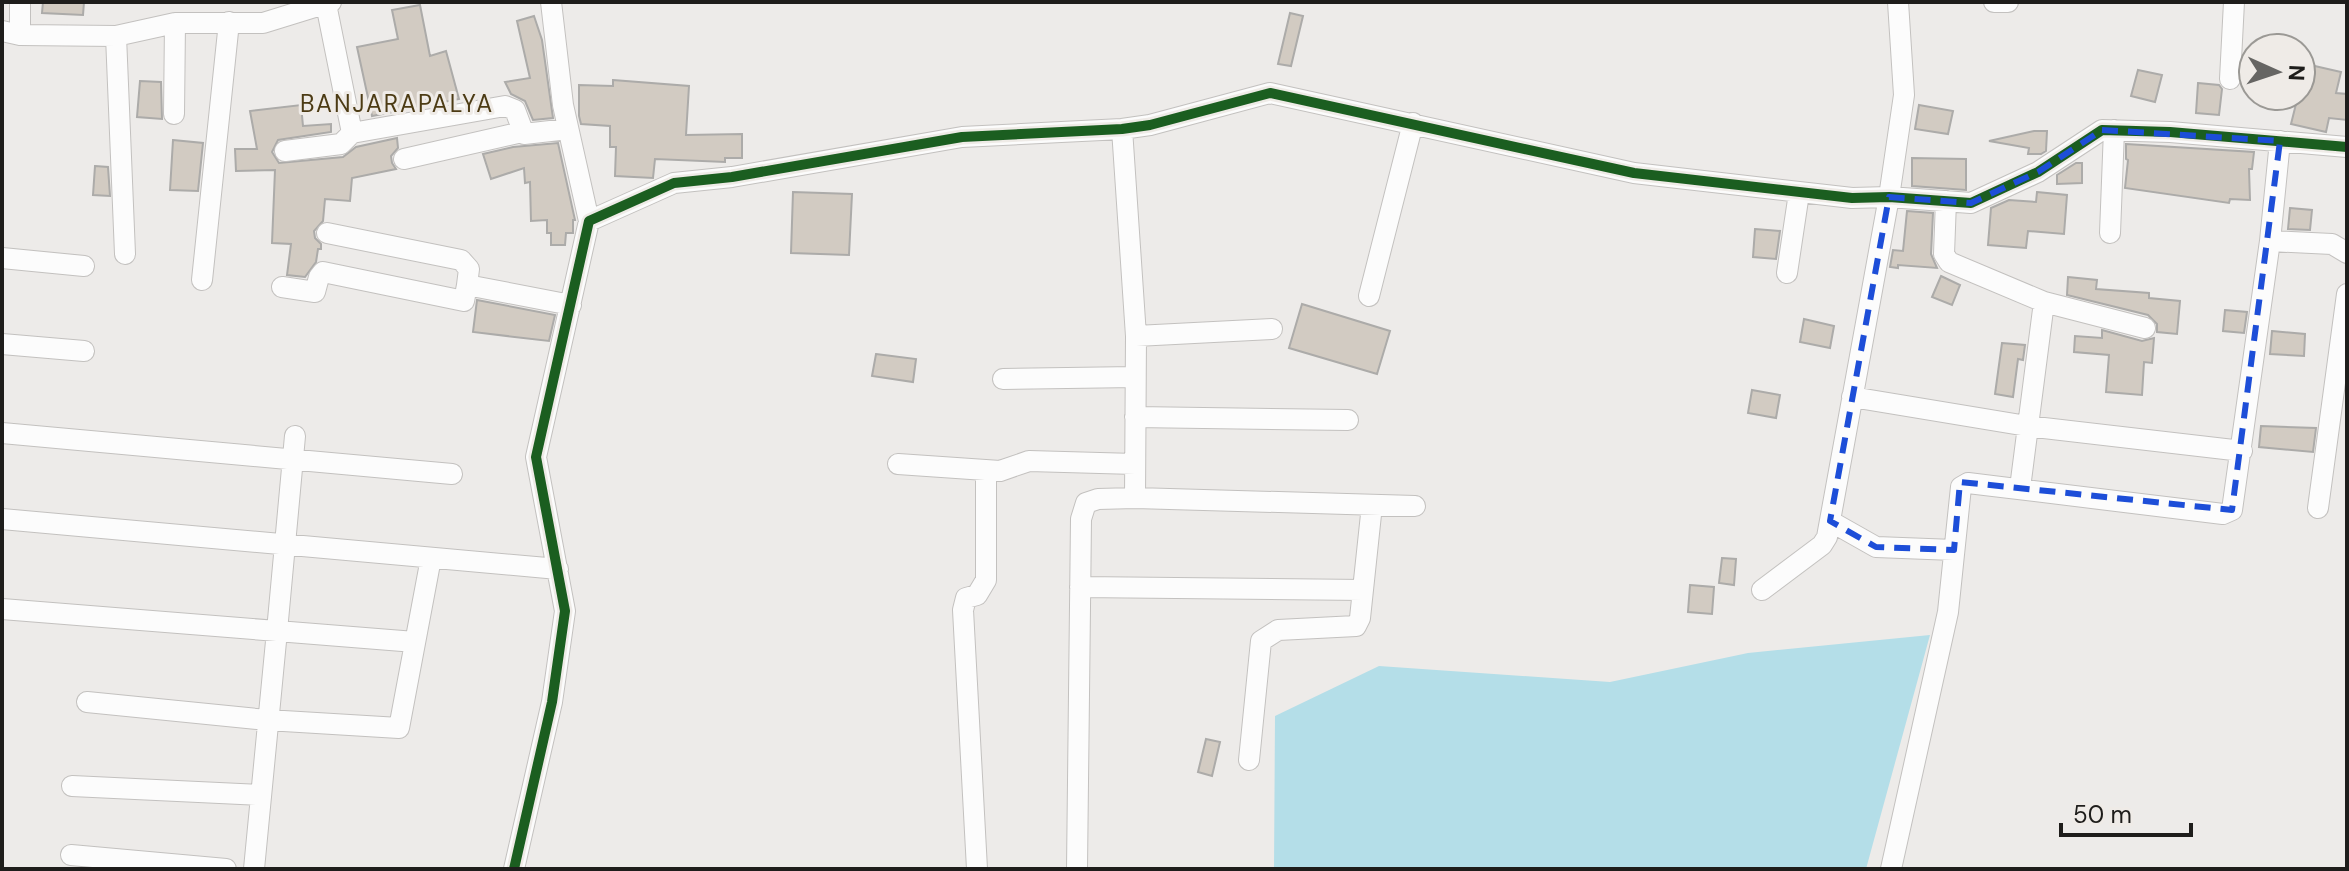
<svg xmlns="http://www.w3.org/2000/svg" width="2349" height="871" viewBox="0 0 2349 871" font-family="'DM Sans',sans-serif">
<style>
.water{fill:#b4dee8}
.building{fill:#d2cbc2;stroke:#acaba9;stroke-width:2}
.lines{fill:none;stroke-linecap:round;stroke-linejoin:round}
.minor-casing{stroke:#c3c1bf;stroke-width:22}
.minor{stroke:#fcfcfc;stroke-width:20}
.cycleway-casing{stroke:#efebe7;stroke-width:15}
.cycleway{stroke:#1b5e20;stroke-width:10}
.marked{fill:none;stroke:#1d4ed8;stroke-width:6;stroke-dasharray:16 10;stroke-linejoin:round}
.labels{text-anchor:middle;stroke-width:6;stroke-linejoin:round;paint-order:stroke}
.neighbourhood-label{font-size:24px;letter-spacing:2px;fill:#4c3b14;stroke:#efebe7}
</style>
<rect width="100%" height="100%" fill="#edebe9"/>
<path class="water" d="M1930 635 1866 869H1274L1275 716 1379 666 1610 682 1748 653Z"/>
<path class="building" d="M43 2H84L83 15 42 13Z
M420 5 430 56 446 51 459 99 372 116 357 47 398 39 392 10Z
M1290 13 1303 16 1291 66 1278 64Z
M534 16 542 40 553 118 533 120 525 101 511 94 505 82 530 78 517 21Z
M2306 64 2341 72 2336 93 2347 94V120L2329 118 2326 132 2291 124 2298 96H2301Z
M2138 70 2162 75 2155 102 2131 96Z
M613 80 689 86 686 135 742 134V158H725V162L655 159 653 178 615 176 616 147H610V126L581 124 579 116V85L613 86Z
M140 81 161 82 162 119 137 117Z
M2198 83 2219 85 2222 89 2219 115 2196 113Z
M301 105 303 126 331 124V132L278 140 272 152 279 163 343 157 356 147 397 138 398 148 391 156 392 163 396 169 352 178 350 201 325 199 323 221 314 231 315 238 321 244V249H318L316 262 305 277 287 275 291 244 272 243 275 170 236 171 235 149H257L250 111Z
M1919 105 1953 111 1948 134 1915 129Z
M2034 131H2047L2046 151 2041 154H2028L2029 148 1989 141Z
M173 140 203 143 198 191 170 190Z
M558 143 575 220H573V233H566L565 245H551V233H547V220L531 221 530 182 525 183 524 168 491 179 483 154 513 147Z
M2126 144 2254 152 2252 169H2249L2250 200 2230 199 2229 203 2125 188 2128 160 2126 159Z
M1912 158 1966 159V190L1912 186Z
M2076 163H2082V183L2057 184V175Z
M95 166 108 167 110 196 93 195Z
M793 192 852 194 849 255 791 253Z
M2037 192 2067 195 2064 234 2028 231 2026 248 1988 245 1991 208 2009 200 2036 202Z
M2290 208 2312 210 2310 230 2288 229Z
M1907 211 1933 213 1931 254 1937 268 1898 265V268L1890 267 1893 250 1903 251Z
M1755 229 1780 231 1776 259 1753 257Z
M1941 276 1960 285 1952 305 1932 297Z
M2068 277 2097 280 2096 289 2149 293V298L2180 301 2177 334 2157 332V324L2148 315 2067 295Z
M477 300 555 315 549 341 473 332Z
M1302 304 1390 331 1377 374 1289 348Z
M2225 310 2247 312 2244 333 2223 331Z
M1804 319 1834 326 1830 348 1800 342Z
M2102 330 2142 341 2154 338 2152 363 2144 362 2142 395 2106 392 2109 355 2074 352 2075 336 2102 338Z
M2272 331 2305 334 2304 356 2270 354Z
M2002 343 2025 345 2023 360 2018 359 2013 397 1995 394Z
M876 354 916 359 913 382 872 376Z
M1752 390 1780 395 1776 418 1748 413Z
M2261 426 2316 428 2313 452 2259 447Z
M1722 558 1736 559 1734 585 1719 583Z
M1690 585 1714 587 1712 614 1688 612Z
M1206 739 1220 742 1212 776 1198 772Z"/>
<g class="lines">
<g class="minor-casing">
<path id="minor" d="M551 2 563 105 589 221
M1994 2H2008
M326 4 352 133 505 106 515 110 524 134 568 129
M2 31 20 35 116 36 175 23H263L331 2
M20 35V2
M116 36 125 254
M2230 79 2234 2
M174 114 175 23
M1122 129 1136 336 1135 498
M285 151 341 144 352 133
M404 159 522 132
M1946 201 1944 254 1949 262 2044 302 2145 328
M327 233 461 260 469 269 467 285
M2110 233 2114 130
M2270 241 2332 244 2347 253
M2 258 84 266
M1787 273 1799 193
M202 280 229 22
M282 287 315 292 319 277 323 272 464 301 467 285 571 305
M1369 296 1413 123
M1136 336 1272 329
M2 344 84 351
M1003 379 1135 377
M1852 397 2027 426 2242 451
M1135 417 1348 420
M2 433 452 474
M295 436 277 631 415 642
M898 464 1000 471 1029 461 1135 464
M2020 488 2044 302
M2318 508 2347 294
M2 519 558 569
M1830 521 1876 547 1954 550
M1080 587 1363 590
M1762 590 1822 545 1827 537 1889 197 1904 95 1898 2
M2 609 277 631 254 869
M87 702 267 720 399 728 431 558
M1249 760 1261 641 1278 630 1356 626 1360 618 1372 505
M72 786 260 795
M71 855 226 869
M514 869 552 702 565 611 536 457 589 221 674 183 732 177 962 137 1122 129 1150 125 1270 93 1634 173 1852 198 1889 197 1971 203 2038 172 2102 130 2170 132 2347 147
M977 869 963 610 966 598 977 595 986 580V470
M1077 869 1081 519 1086 503 1098 499 1135 498 1415 506
M1891 869 1948 612 1961 487 1968 483 2223 514 2232 510 2270 241 2280 141"/>
</g>
<use href="#minor" class="minor"/>
<g class="cycleway-casing">
<path id="cycleway" d="M514 869 552 702 565 611 536 457 589 221 674 183 732 177 962 137 1122 129 1150 125 1270 93 1634 173 1852 198 1889 197 1971 203 2038 172 2102 130 2170 132 2347 147"/>
</g>
<use href="#cycleway" class="cycleway"/>
</g>
<path class="marked" d="M2102 130 2280 141 2232 510 1960 482 1954 550 1876 547 1830 521 1889 197 1971 203 2038 172Z"/>
<g class="labels">
<g class="neighbourhood-label">
<text x="397" y="112">BANJARAPALYA</text>
</g>
</g>
<rect width="2349" height="871" fill="none" stroke="#1e1d1b" stroke-width="8"/>
<g transform="translate(2277 72) rotate(93)"><circle r="38" fill="#efebe7" stroke="#9b9995" stroke-width="2"/>
<path d="M0-6L14 30L0 20L-14 30Z" fill="#666563"/>
<text y="-12" font-size="22" font-weight="bold" text-anchor="middle" fill="#1e1d1b">N</text>
</g>
<path d="M2061 823v12h130v-12" fill="none" stroke="#1e1d1b" stroke-width="4"/>
<text x="2073" y="823" font-size="24" fill="#1e1d1b" stroke="#efebe7" stroke-width="6" paint-order="stroke">50 m</text>
</svg>
